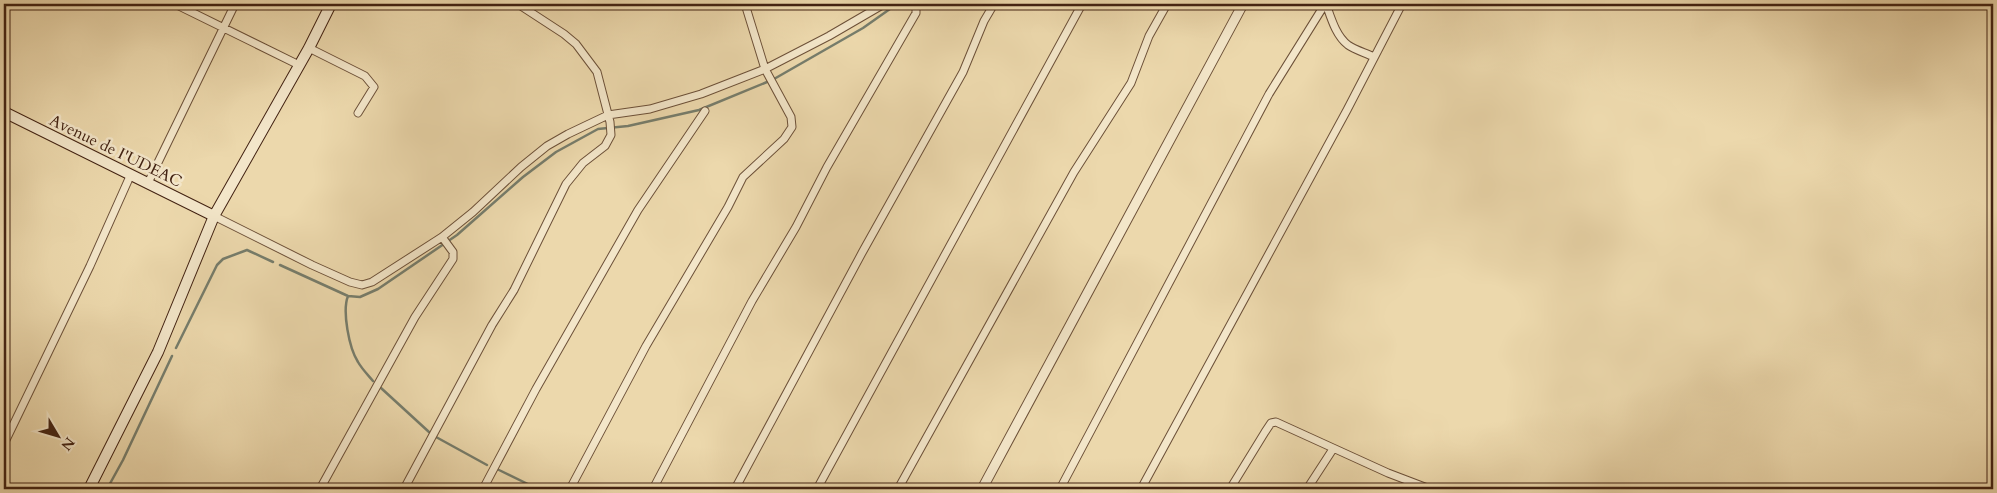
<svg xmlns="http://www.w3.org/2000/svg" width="1997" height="493" viewBox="0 0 1997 493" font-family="Cardo,serif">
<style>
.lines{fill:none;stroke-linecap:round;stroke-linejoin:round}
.stream{stroke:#767d6c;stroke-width:2.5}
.minor-casing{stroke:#6c5038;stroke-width:9}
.tertiary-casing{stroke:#6c5038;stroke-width:11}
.secondary-casing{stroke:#422212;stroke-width:12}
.minor{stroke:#f3e6c9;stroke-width:7}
.tertiary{stroke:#f3e6c9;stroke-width:9}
.secondary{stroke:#f3e6c9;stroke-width:10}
.labels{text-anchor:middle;stroke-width:5;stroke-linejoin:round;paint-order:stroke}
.street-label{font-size:16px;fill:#422212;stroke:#f3e6c9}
</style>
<rect width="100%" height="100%" fill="#ecd8ac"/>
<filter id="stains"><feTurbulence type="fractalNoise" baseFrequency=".004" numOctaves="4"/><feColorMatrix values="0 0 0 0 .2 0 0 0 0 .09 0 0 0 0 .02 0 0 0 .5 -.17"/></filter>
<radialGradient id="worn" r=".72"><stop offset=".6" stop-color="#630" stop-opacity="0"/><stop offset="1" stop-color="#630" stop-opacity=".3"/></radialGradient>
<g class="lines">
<path class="stream" d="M774 79 863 28 897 4
M280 265 348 296 360 297 378 289 457 235 523 177 556 152 598 129 628 126 699 110 767 82
M348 296C342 311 349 348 358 362 362 369 368 375 373 381
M176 348 217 265 223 259 247 250 273 262
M381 388 429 432
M436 437 487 465
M499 470 538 489
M107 489 123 460 172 356"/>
<g class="minor-casing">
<path id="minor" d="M175 4 299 65
M1326 4C1331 18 1336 36 1348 45 1355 50 1366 53 1374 57
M309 48 365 76 374 87 358 113
M148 183 235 4
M214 216 312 265 350 282 362 285 372 282 442 237 473 212 521 167 547 146 568 134 608 115 650 109 701 94 765 69 829 36 884 4
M4 444 90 266 131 174
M320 489 415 317 453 259V252L442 237
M404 489 492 325 514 290 566 184 583 163 605 146 611 135 610 122 597 72 576 44 564 34 518 4
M483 489 536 389 638 210 705 111
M570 489 646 346 728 207 743 177 784 139 792 127 791 117 765 69 745 4
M653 489 752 301 796 227 827 167 916 13V6L914 4
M735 489 863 251 963 72 984 21 994 4
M817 489 1082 4
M898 489 1074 172 1131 83 1149 36 1167 4
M1060 489 1269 94 1325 4
M1141 489 1347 110 1402 4
M1230 489 1265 432 1271 423 1276 422 1388 473 1430 489
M1307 489 1333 449"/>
</g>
<g class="tertiary-casing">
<path id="tertiary" d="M982 489 1243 4"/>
</g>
<g class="secondary-casing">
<path id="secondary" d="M4 112 214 216
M89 489 158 352 214 216 309 48 331 4"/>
</g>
<use href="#minor" class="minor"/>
<use href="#tertiary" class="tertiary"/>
<use href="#secondary" class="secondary"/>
</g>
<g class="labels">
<g class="street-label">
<text transform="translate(116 150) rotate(26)" y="6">Avenue de I'UDEAC</text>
</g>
</g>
<rect width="1997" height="493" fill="none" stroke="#ecd8ac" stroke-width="20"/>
<rect x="5" y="5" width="1987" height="483" fill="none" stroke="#422212" stroke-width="2.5"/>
<rect x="10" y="10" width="1977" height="473" fill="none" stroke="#422212"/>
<g transform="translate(58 436) rotate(128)" stroke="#f3e6c9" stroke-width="4" paint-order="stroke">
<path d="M0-4L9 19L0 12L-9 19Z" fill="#422212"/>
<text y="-8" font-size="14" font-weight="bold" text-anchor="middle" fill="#422212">N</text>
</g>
<rect width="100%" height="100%" filter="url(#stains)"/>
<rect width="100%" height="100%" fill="url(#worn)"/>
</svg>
